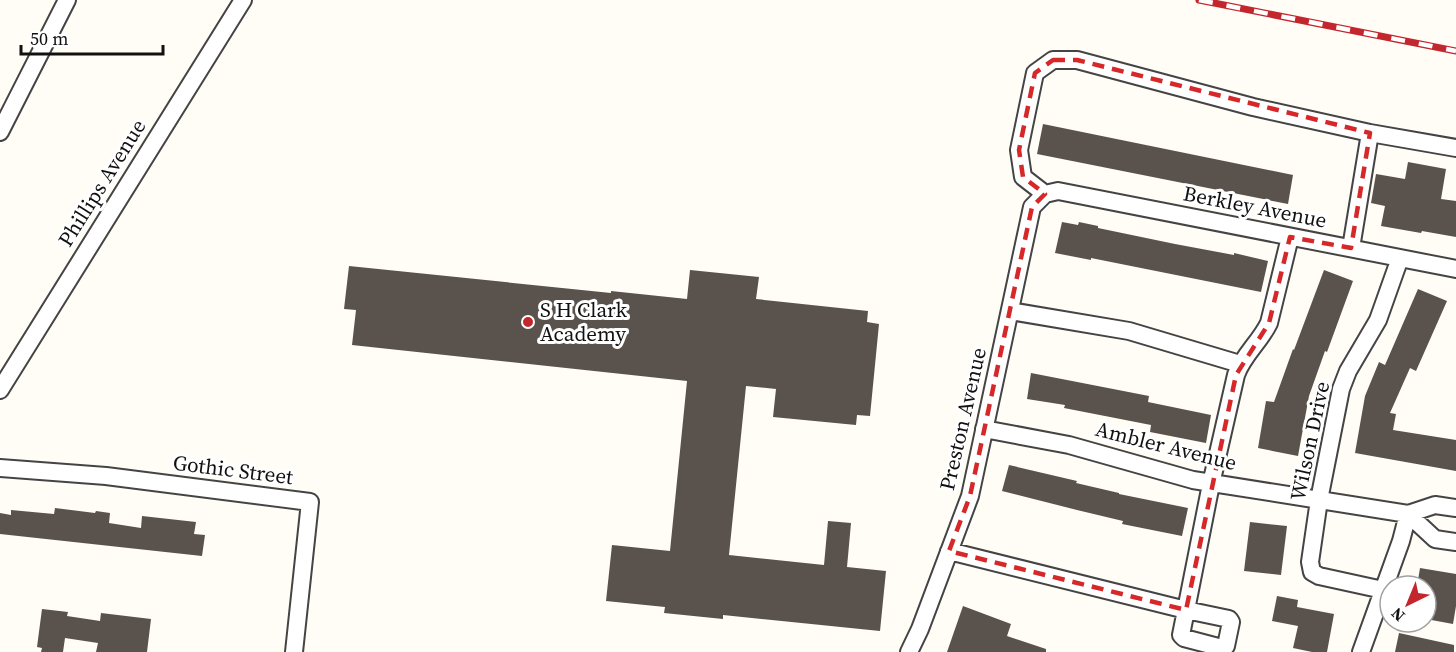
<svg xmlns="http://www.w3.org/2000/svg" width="1456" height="652" viewBox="0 0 1456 652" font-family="'Source Serif 4',serif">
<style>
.building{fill:#5a524d}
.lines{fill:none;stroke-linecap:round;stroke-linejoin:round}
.minor-casing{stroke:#444;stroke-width:20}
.minor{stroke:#fff;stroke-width:16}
.rail-casing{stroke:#c4262e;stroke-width:7}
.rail{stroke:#fff;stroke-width:4.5;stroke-dasharray:14;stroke-linecap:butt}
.marked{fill:none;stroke:#d62828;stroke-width:4.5;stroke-dasharray:12 8;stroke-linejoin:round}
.poi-dot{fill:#c4262e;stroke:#fff;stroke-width:2}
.labels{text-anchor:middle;stroke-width:6;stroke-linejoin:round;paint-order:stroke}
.street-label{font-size:21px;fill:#111;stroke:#fff}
.poi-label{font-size:21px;fill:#111;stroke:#fff;text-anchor:start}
</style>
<rect width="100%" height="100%" fill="#fffdf5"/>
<path class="building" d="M1043 124 1293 175 1288 204 1037 154Z
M1408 162 1446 169 1441 199 1456 201V237L1422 231 1421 233 1381 226 1385 206 1371 203 1376 174 1405 179Z
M1062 222 1078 225 1079 222 1098 226V228L1175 244 1234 255V253L1268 261 1261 292 1091 258V260L1055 253Z
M349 266 611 293V291L687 299 690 270 759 277 756 299 868 311 867 322 879 324 870 416 857 415 856 425 773 417 776 389 746 386 729 555 824 565 828 521 851 523 847 567 886 571 880 631 723 615V619L664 613 665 607 606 601 612 545 670 551 687 381 352 345 356 310 344 309Z
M1324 270 1353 281 1327 352 1325 351 1309 396 1298 456 1258 448 1266 401 1274 402 1293 349 1294 350Z
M1418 289 1447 301 1416 371 1410 368 1390 413 1396 414 1393 430 1456 440V471L1355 453 1365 396 1379 362 1385 365Z
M1031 373 1149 396 1148 402 1211 415 1206 443 1150 432 1151 425 1064 408 1065 405 1027 399Z
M1009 465 1077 481 1076 483 1119 493V494L1188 508 1182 536 1122 524 1123 521 1077 510 1002 491Z
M55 508 95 513 96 511 110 513 109 523 141 528 142 516 196 522 194 534 205 535 202 556 0 534V513L11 515V510L54 514Z
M1250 522 1287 526 1281 575 1244 571Z
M1420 568 1456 574V606L1453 624 1426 619V586H1417Z
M1277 596 1298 600 1297 607 1334 614 1327 652H1312L1293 648 1298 626 1272 621Z
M963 606 1011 624 1007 636 1046 649V652H947Z
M42 609 68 612 67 616 100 621 101 613 151 619 147 652H96L98 643 65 638 63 652H41L42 648 37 647Z
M1399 633 1454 645V652H1395Z"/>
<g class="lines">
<g class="minor-casing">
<path id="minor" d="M0 132 67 0
M1045 194 1023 177 1019 150 1035 73 1053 60H1077L1253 107 1370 133 1456 148
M1045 194 1058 191 1456 269
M1351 248 1370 133
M1010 311 1129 331 1240 364
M0 390 243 0
M984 429 1069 445 1193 480 1408 514 1401 541 1361 652
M0 468 106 476 310 502 294 652
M1456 508 1435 505 1408 514 1435 539 1456 542
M949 551 1186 610 1211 484 1236 375C1243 355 1260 342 1269 323L1290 237
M1383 590 1319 576 1312 572 1310 562 1319 500 1341 389 1348 371 1378 320 1400 258
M1186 610 1229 619 1231 622 1226 646 1222 648 1184 638 1181 635Z
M909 652 920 629 970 496 1032 207 1045 194"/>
</g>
<use href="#minor" class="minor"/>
<g class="rail-casing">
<path id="rail" d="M1199 0 1456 51"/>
</g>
<use href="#rail" class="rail"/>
</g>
<path class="marked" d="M1053 60H1077L1370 133 1351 248 1290 237 1269 323 1236 375 1186 610 949 551 970 496 1032 207 1045 194 1023 177 1019 150 1035 73Z"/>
<circle class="poi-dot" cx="528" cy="322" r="6"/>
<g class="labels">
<g class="street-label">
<text transform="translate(102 183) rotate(-58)" y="7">Phillips Avenue</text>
<text transform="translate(1255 207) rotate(11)" y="7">Berkley Avenue</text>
<text transform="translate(963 419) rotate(-77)" y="7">Preston Avenue</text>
<text transform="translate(1310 441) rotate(-78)" y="7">Wilson Drive</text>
<text transform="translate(1166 446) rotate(14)" y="7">Ambler Avenue</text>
<text transform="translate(233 470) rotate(7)" y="7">Gothic Street</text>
</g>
<g class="poi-label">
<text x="540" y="317">S H Clark<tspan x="540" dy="24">Academy</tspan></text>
</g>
</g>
<g transform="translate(1408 604) rotate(223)"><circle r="28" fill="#ffffff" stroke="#a0a0a0" stroke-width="1.5"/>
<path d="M0-4.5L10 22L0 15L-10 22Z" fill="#c4262e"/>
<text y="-9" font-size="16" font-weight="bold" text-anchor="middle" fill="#111111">N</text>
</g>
<path d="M21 45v9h142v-9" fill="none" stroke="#111111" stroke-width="3"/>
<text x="30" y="45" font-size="18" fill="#111111" stroke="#ffffff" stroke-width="4.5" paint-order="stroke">50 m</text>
</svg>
